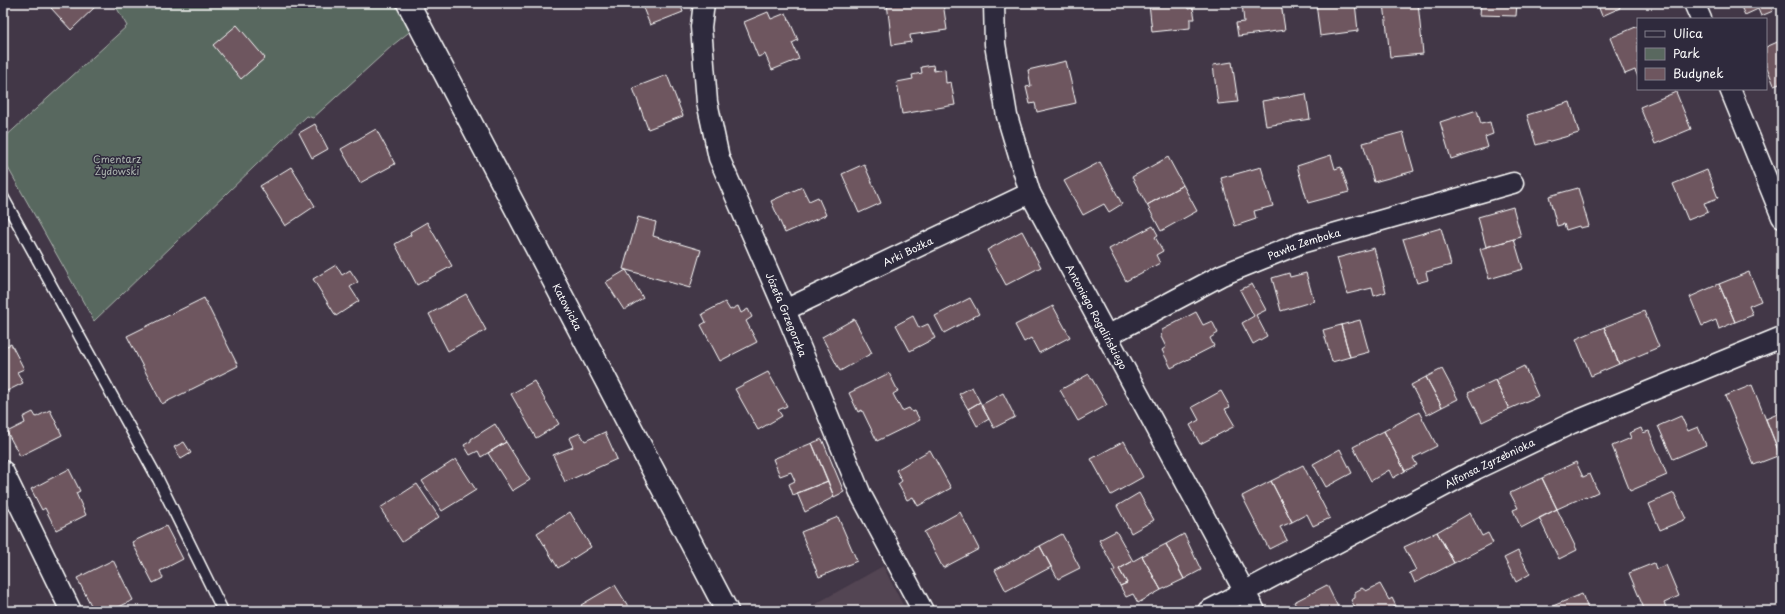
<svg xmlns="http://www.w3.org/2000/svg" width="1785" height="614" viewBox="0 0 1785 614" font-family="'Playpen Sans',sans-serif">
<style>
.built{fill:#534452}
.green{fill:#59685f;stroke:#acb4af}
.building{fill:#6e565f;stroke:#fff}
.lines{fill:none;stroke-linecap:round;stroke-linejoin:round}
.lane-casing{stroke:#fff;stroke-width:13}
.street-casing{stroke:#fff;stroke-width:23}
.secondary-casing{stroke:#fff;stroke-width:25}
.lane{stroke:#2f2a3d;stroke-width:10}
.street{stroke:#2f2a3d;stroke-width:20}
.secondary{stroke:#2f2a3d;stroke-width:22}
.labels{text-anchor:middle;stroke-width:3;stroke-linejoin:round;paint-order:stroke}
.park-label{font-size:10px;fill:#acb4af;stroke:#2f2a3d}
.street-label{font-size:10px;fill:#fff;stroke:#2f2a3d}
</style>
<rect width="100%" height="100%" fill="#423747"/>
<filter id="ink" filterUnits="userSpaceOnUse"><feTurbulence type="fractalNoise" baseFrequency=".025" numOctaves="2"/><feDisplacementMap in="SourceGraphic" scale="8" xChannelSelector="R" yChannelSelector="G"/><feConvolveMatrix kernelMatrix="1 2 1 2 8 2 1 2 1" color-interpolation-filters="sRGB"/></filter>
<g filter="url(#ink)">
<path class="built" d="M883 566 906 611H803Z"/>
<path class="green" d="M114 3H399L413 29 393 45 313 118 307 116 94 321 3 159V139L127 26Z"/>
<path class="building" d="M56 3H95L97 5 71 30 51 8Z
M641 3H680L683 12 650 25Z
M887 3H943L947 30 910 35 911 42 892 45Z
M1149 3H1187L1188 9 1193 8 1195 19H1190V28L1152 32Z
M1242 3H1281L1285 30 1238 36 1236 23 1244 22Z
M1316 3H1355L1358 31 1320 36Z
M1384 3H1418L1423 54 1390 57Z
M1481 3H1517L1516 16 1480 15Z
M1597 3H1618L1620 8 1602 16Z
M1739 3H1771L1769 4 1773 11 1761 16 1758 9 1745 15Z
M768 12 771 19 786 13 798 40 792 43 799 59 772 70 765 54 758 57 744 22Z
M237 25 265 58 241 79 213 45Z
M1638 26V77L1635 70 1625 74 1610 38Z
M1782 40V82L1774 85 1766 65V47Z
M1066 61 1076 103 1037 112 1035 103 1030 104 1026 87 1031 86 1028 70Z
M1232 62 1238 102 1218 104 1213 65Z
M933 65 934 71 945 69 946 83 951 82 955 105 902 114 897 82 913 79 912 75 922 73 921 67Z
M667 75 683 116 648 129 633 88Z
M1676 92 1691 129 1655 144 1640 107Z
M1306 94 1310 119 1266 126 1262 101Z
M1570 102 1579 133 1536 145 1527 115Z
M1477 110 1481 124 1490 122 1493 134 1485 137 1488 147 1451 159 1440 122Z
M315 124 328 149 312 158 299 133Z
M376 129 395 164 360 183 341 149Z
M1403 132 1414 171 1374 182 1363 143Z
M1331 155 1335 169 1341 167 1349 192 1308 203 1297 166Z
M1168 157 1183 185 1147 205 1132 177Z
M1100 162 1122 204 1109 212 1104 204 1083 215 1064 181Z
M864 164 881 203 859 213 842 174Z
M291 167 315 206 285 226 260 186Z
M1261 167 1273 206 1254 211 1256 219 1235 226 1221 178Z
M1707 170 1718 198 1704 203 1708 212 1688 220 1673 184Z
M1183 185 1197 211 1161 231 1147 205Z
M802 187 809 201 818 197 826 215 785 233 771 201Z
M1578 188 1589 226 1580 228 1579 226 1566 230 1564 224 1557 226 1549 196Z
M1513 207 1521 237 1486 247 1478 217Z
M638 217 656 222 653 236 701 250 690 288 623 269Z
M427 222 452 266 417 285 395 244 411 235 410 232Z
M1153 226 1158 235 1155 237 1163 251 1156 255 1160 263 1126 281 1109 249Z
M1441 228 1451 265 1426 272 1428 280 1417 283 1403 239Z
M1022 231 1041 267 1006 285 987 250Z
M1514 239 1523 269 1489 279 1480 249Z
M1374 248 1386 292 1374 296 1372 288 1347 294 1337 258Z
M336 265 342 275 350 270 358 282 350 287 359 301 336 316 313 279Z
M626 270 643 298 624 310 606 282Z
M1749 272 1761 301 1749 306 1753 315 1735 322 1719 284Z
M1289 273 1290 277 1306 273 1314 301 1281 311 1272 278Z
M1252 284 1266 310 1256 315 1267 336 1253 344 1242 323 1254 316 1240 290Z
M1719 284 1735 322 1719 329 1716 320 1702 326 1690 297Z
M466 294 486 330 448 351 429 314Z
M204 298 238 366 162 404 127 336Z
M970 298 979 314 944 333 935 316Z
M725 302 730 310 738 306 741 313 748 309 752 317 746 321 757 342 720 361 701 325 706 322 702 314Z
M1053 306 1070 337 1039 353 1031 338 1024 342 1015 325Z
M1644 311 1659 347 1619 364 1604 327Z
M1196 312 1203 325 1212 321 1218 333 1210 338 1214 346 1171 368 1162 350 1166 347 1161 337 1162 330Z
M913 316 919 328 928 324 935 338 910 351 896 325Z
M854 319 872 353 840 371 822 337Z
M1360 320 1369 352 1350 357 1341 325Z
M1341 325 1350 357 1332 362 1323 330Z
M1604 327 1619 364 1591 376 1576 339Z
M11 344 24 369 17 372 23 383 3 393V348Z
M1524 366 1538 396 1509 409 1495 380Z
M1442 369 1458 399 1442 407 1426 377Z
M768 372 787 406 778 410 782 416 758 430 735 389Z
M889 373 898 391 893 394 902 411 909 408 912 412 915 411 920 420 877 441 862 410 858 412 849 393Z
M1089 374 1107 405 1078 421 1060 390Z
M1426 377 1442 407 1427 415 1411 385Z
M1495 380 1509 409 1482 422 1468 393Z
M534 381 559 424 536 438 511 394Z
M1752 385 1780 455 1754 465 1725 396Z
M972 387 980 402 968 409 959 394Z
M1221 391 1230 407 1225 409 1235 426 1200 444 1190 425 1199 420 1192 407Z
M1003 393 1015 417 994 428 981 405Z
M980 402 989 419 977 426 968 409Z
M50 410 62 435 20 456 7 432 25 423 23 417 33 412 36 417Z
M1419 412 1437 446 1413 458 1417 465 1405 471 1384 431Z
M1782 412V454L1780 455 1766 419Z
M1681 416 1688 431 1698 427 1706 445 1673 459 1658 426Z
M495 424 506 442 481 457 478 451 470 455 464 445 471 441V439Z
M1641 428 1643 433 1649 431 1667 475 1630 491 1612 446 1631 438 1629 433Z
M1384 431 1405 471 1393 478 1389 470 1371 481 1353 447Z
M605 432 617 459 565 482 553 455 573 447 569 438 580 433 585 441Z
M822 439 844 492 834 497 812 443Z
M1124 441 1143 477 1111 495 1091 459Z
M184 442 191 453 181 459 174 447Z
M506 442 530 480 512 491 488 453Z
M812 443 828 481 793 495 789 484 795 481 791 472 780 476 773 459Z
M1340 449 1352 473 1326 487 1313 464Z
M930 450 951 488 918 506 913 497 907 500 898 484 902 481 896 470Z
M456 459 476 490 442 511 422 481Z
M1576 462 1583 477 1590 474 1598 492 1587 497 1586 496 1557 509 1542 478Z
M1303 465 1330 518 1313 526 1307 514 1292 522 1271 481Z
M69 469 80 491 76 493 86 515 56 530 45 508 42 510 31 489Z
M1542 478 1557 509 1521 528 1513 510 1518 508 1510 493Z
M828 481 834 497 805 512 797 493Z
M1271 481 1292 522 1280 527 1287 540 1269 549 1242 496Z
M417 484 439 517 402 542 380 508Z
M1139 493 1154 520 1131 533 1117 506Z
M1674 493 1686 519 1660 530 1649 504Z
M1557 509 1577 550 1559 559 1539 518Z
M570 512 591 547 558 568 537 533Z
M960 512 979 549 943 568 924 532Z
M1470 513 1482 536 1488 533 1493 543 1454 563 1437 532Z
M838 517 857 561 819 577 801 532Z
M166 526 183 559 160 571 163 578 153 583 132 542Z
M1116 531 1133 561 1119 569 1127 583 1120 586 1112 571 1115 570 1099 540Z
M1437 532 1454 563 1415 583 1411 574 1409 573 1416 570 1404 547Z
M1062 534 1080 568 1058 579 1040 546Z
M1184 534 1201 570 1184 579 1166 544Z
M1166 544 1184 579 1161 590 1142 556Z
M1040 546 1051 567 1006 591 995 570Z
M1518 551 1530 574 1516 582 1504 558Z
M1142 556 1161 590 1138 603 1133 594 1126 597 1120 586 1127 583 1119 569Z
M113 560 133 600 111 611H94L77 578Z
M1654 563 1656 569 1666 565 1679 596 1664 603 1668 611H1645L1629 573Z
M1380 584 1389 600 1392 598 1396 606 1392 608 1394 611H1357L1351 600 1355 598V592L1362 588 1366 591Z
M615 585 631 611H585L581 605Z
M1327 585 1340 611H1295L1298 610 1294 602Z
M1582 594 1589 611H1549L1548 608Z"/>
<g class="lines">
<g class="lane-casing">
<path id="lane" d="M3 197 158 479 223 611"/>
</g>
<g class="street-casing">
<g id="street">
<path id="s1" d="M704 3 701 27 707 102 719 158 785 310 861 495 923 611"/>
<path id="s2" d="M994 3 995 44 1007 116 1030 193 1255 611"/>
<path d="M1694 3 1701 19"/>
<path d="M1730 89 1782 217"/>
<path id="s3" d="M785 310 1030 193"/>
<path id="s4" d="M1107 336 1222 275 1301 243 1513 183"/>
<path d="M3 471 71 611"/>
<path id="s5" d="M1208 611 1476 469 1572 423 1782 337"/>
</g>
</g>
<g class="secondary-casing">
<g id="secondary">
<path id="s6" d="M408 3 727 611"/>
</g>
</g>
<use href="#lane" class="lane"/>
<use href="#street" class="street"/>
<use href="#secondary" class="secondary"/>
</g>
</g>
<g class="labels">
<g class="park-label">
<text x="117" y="163">Cmentarz<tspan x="117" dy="12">Żydowski</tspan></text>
</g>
<g class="street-label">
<text dy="4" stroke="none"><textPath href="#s4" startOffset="218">Pawła Zemboka</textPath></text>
<text dy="4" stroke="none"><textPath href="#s3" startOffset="136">Arki Bożka</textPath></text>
<text dy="4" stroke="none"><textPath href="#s6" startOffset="343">Katowicka</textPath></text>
<text dy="4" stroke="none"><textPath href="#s1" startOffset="327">Józefa Grzegorzka</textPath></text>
<text dy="4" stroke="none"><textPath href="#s2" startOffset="335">Antoniego Rogalińskiego</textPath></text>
<text dy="4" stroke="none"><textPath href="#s5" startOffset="318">Alfonsa Zgrzebnioka</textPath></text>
</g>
</g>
<rect width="1785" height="614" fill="none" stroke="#2f2a3d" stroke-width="16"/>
<rect x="8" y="8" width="1769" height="598" fill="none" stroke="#fff" stroke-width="1.5" filter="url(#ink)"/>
<rect x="1637" y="18" width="130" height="72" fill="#2f2a3d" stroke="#827f8b"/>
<rect x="1645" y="31" width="20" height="6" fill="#2f2a3d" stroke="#827f8b"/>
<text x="1673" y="38" font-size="12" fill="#ffffff">Ulica</text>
<rect x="1645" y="48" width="20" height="12" fill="#59685f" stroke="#827f8b"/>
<text x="1673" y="58" font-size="12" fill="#ffffff">Park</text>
<rect x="1645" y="68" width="20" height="12" fill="#6e565f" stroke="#827f8b"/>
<text x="1673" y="78" font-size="12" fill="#ffffff">Budynek</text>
</svg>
